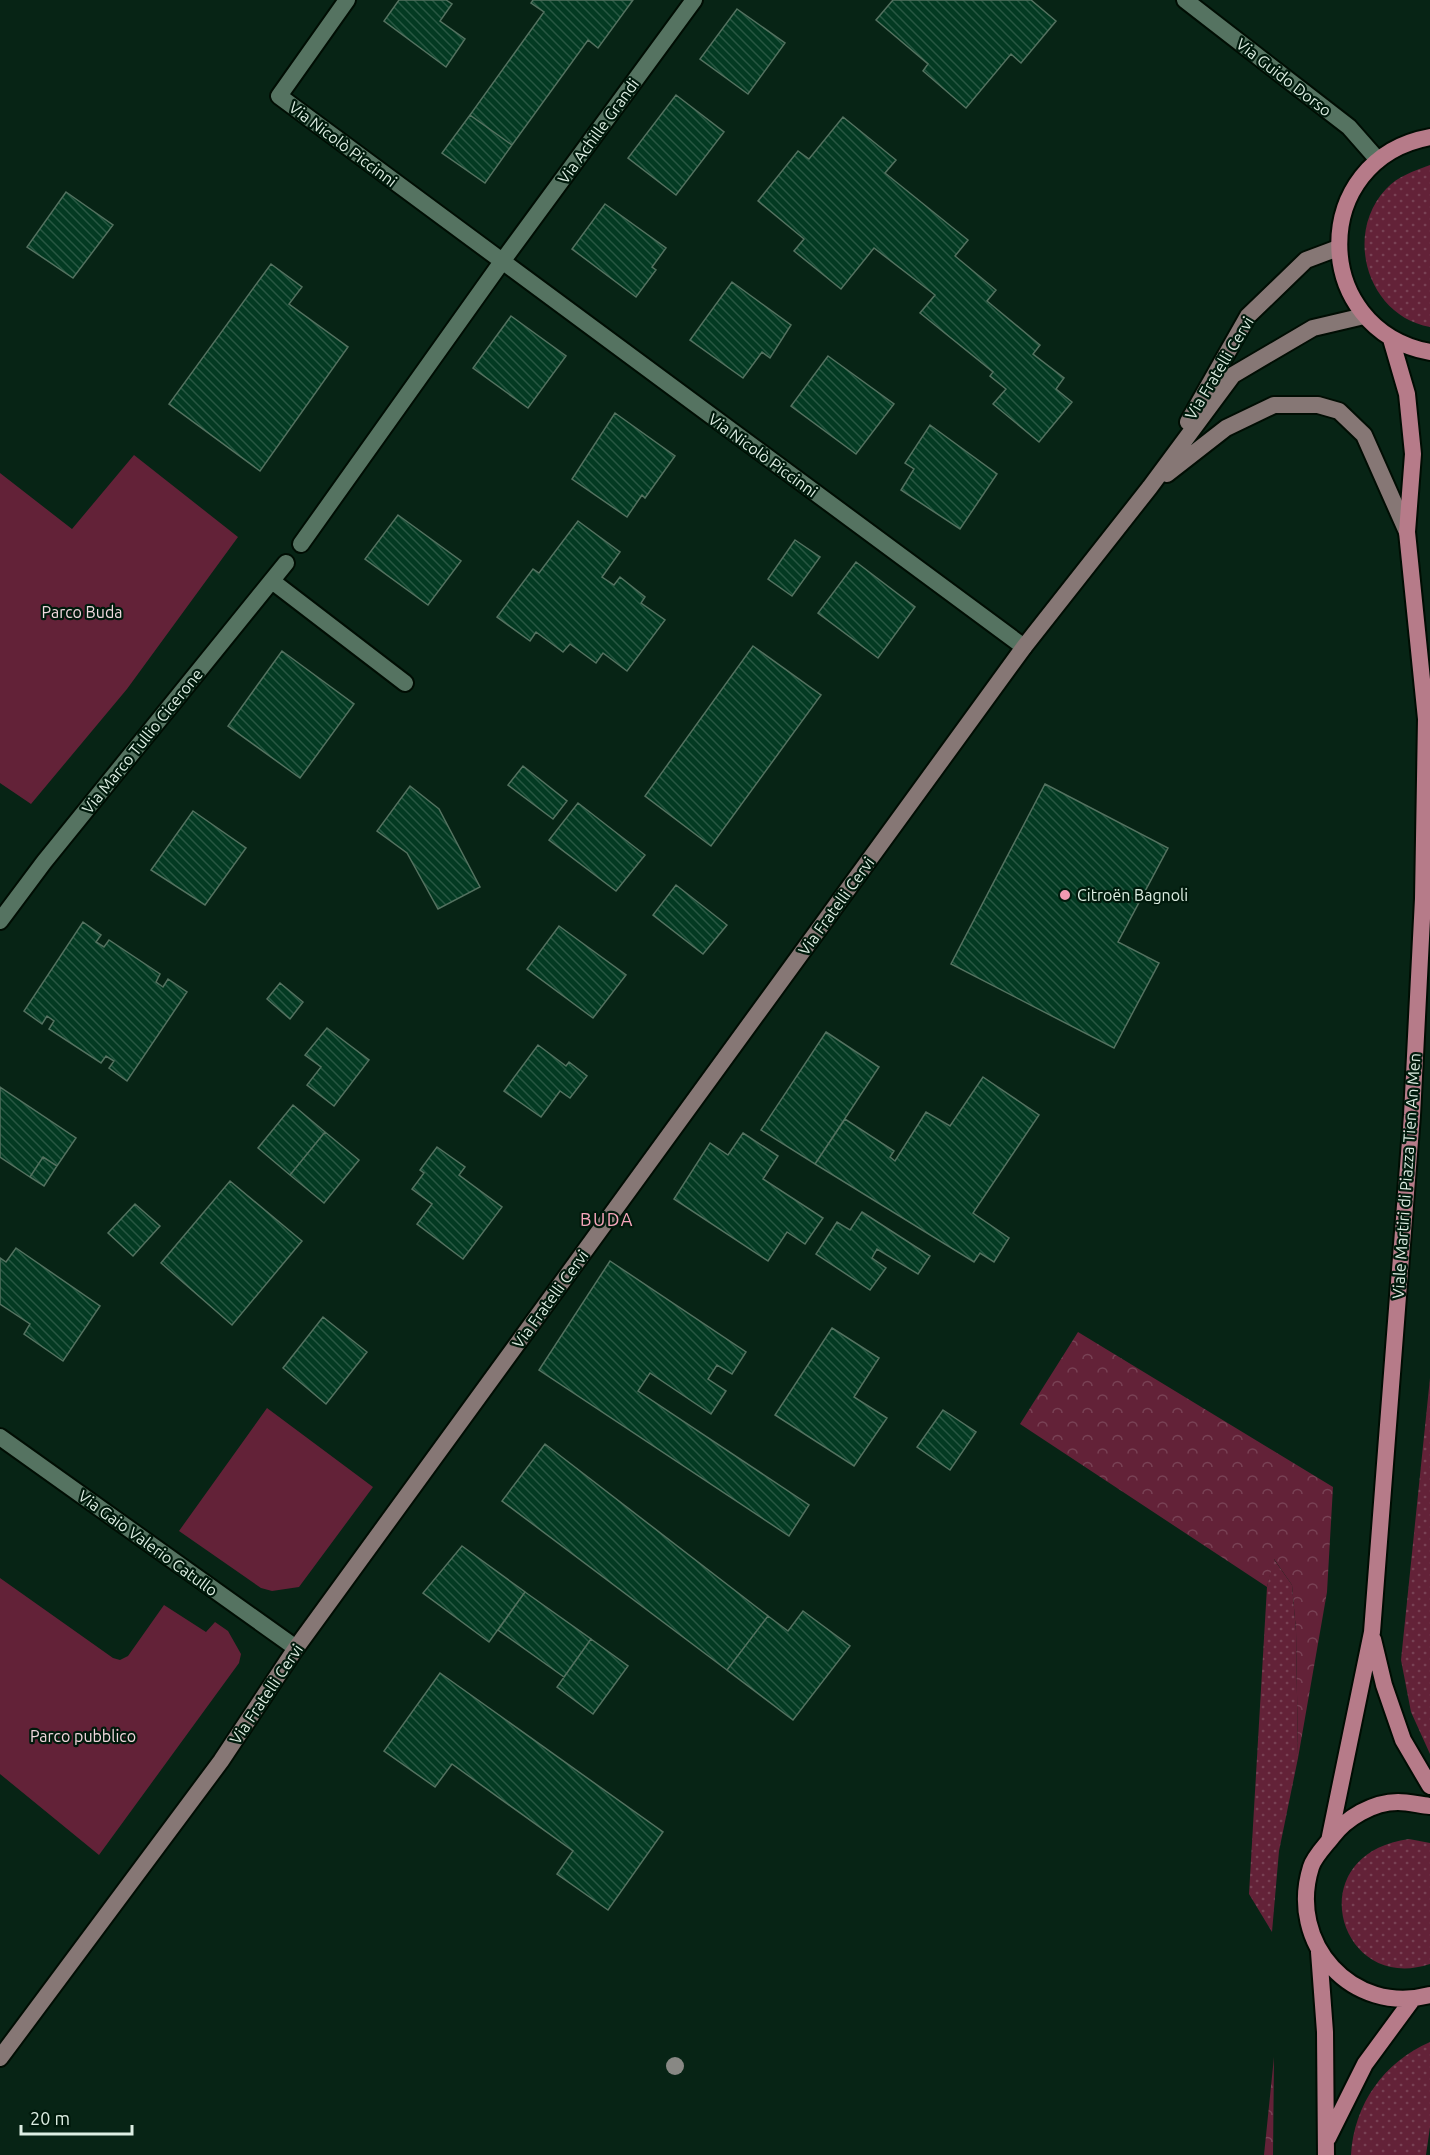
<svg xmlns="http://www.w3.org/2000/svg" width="1430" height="2155" viewBox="0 0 1430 2155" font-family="Ubuntu,sans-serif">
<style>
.grass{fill:url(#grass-dots)}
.forest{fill:url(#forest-crowns)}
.park{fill:#632238}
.building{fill:url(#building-back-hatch);stroke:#547260;stroke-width:1.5}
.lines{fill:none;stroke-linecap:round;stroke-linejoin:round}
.minor-casing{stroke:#000d03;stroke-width:20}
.secondary-casing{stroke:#000d03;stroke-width:20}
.primary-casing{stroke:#000d03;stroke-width:20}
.minor{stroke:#557361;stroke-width:16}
.secondary{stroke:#867775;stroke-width:16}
.primary{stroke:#b67b89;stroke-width:16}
.tree{fill:#888884}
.poi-dot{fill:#f19ab1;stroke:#001a0c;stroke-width:2}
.labels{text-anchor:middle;stroke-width:4.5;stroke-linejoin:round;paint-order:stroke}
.street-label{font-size:16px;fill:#ddeee3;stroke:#001a0c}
.park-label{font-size:16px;fill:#f2d9df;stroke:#001a0c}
.poi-label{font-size:16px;fill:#ddeee3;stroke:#001a0c;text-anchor:start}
.neighbourhood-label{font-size:18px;letter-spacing:1.5px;fill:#f9a7bd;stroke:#001a0c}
</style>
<defs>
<pattern id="grass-dots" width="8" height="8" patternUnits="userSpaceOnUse" patternTransform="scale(1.5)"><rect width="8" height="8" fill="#632238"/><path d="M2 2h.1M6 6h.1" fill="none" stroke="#794255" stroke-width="1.8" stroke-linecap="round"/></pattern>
<pattern id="forest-crowns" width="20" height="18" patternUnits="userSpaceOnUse" patternTransform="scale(1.5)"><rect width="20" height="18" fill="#632238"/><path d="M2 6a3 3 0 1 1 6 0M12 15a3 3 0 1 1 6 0" fill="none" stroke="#794255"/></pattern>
<pattern id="building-back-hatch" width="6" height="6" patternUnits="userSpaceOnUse" patternTransform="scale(1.5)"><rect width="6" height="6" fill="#033a22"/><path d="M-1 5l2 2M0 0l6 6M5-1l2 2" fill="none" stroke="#275742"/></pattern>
</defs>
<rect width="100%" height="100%" fill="#072415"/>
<path class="grass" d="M1430 165V327C1368 316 1343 235 1386 189 1398 176 1414 171 1430 165Z
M1430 1378V1754L1411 1712 1401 1660Z
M1273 1558 1292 1585 1296 1631 1298 1758 1279 1851 1272 1932 1249 1894 1267 1587Z
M1409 1839 1430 1843V1964C1338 1995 1298 1854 1409 1839Z
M1430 2042V2127L1426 2155H1351C1354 2104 1384 2062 1430 2042Z"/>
<path class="forest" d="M1078 1332 1333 1487 1327 1592 1298 1758 1296 1631 1292 1585 1274 1559 1267 1587 1020 1424Z
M1274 2057 1273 2155H1264Z"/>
<path class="park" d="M134 455 238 537 127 689 31 804 0 783V473L72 529Z
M267 1408 373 1487 299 1587 272 1591 261 1588 179 1531Z
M0 1578 113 1658 120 1660 128 1656 164 1605 206 1632 215 1622 228 1631 241 1654 239 1663 99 1855 0 1774Z"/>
<path class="building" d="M399 0H446L452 4 440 21 465 39 446 67 384 21Z
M533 0H633L598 48 588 40 512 145 470 115 544 12 531 3Z
M893 0H1031L1056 21 1021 63 1011 54 966 108 923 71 928 64 876 20Z
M737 9 785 43 748 94 700 59Z
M676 95 724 132 676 195 628 158Z
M470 115 512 145 485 183 442 153Z
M843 117 896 160 885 173 968 240 955 256 996 290 987 301 1040 345 1033 354 1064 378 1056 389 1072 402 1039 442 993 404 1006 389 990 376 993 372 920 313 935 295 874 248 841 289 794 251 804 239 758 201 798 151 809 159Z
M66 192 113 225 73 278 27 247Z
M605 204 666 248 652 267 656 270 636 297 572 249Z
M271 264 302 287 289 304 348 347 260 471 169 404Z
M732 282 791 325 770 358 762 352 743 378 690 340Z
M511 316 566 356 528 408 473 368Z
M828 356 894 404 856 454 791 406Z
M615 413 675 456 645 498 642 495 627 517 572 479Z
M930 425 997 474 960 529 901 490 914 469 905 463Z
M398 515 461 561 428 605 365 559Z
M578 521 620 552 602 577 614 585 620 577 645 597 641 603 665 620 627 671 603 653 596 663 570 644 563 652 536 632 530 641 497 617 533 569 539 573Z
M795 540 820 557 792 596 768 579Z
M856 562 915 607 878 658 818 613Z
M753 646 821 695 711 846 645 796Z
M282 651 354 704 300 778 228 726Z
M523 766 567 801 553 819 508 785Z
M1045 784 1168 848 1118 942 1159 963 1114 1048 951 964Z
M410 786 439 809 480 887 438 909 407 853 377 831Z
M578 803 645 855 616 891 549 840Z
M193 811 246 848 205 905 151 870Z
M676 885 727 925 703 954 653 915Z
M83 922 101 935 96 942 104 947 109 940 160 974 156 982 163 987 168 979 187 992 127 1081 109 1068 114 1061 106 1056 101 1063 49 1029 54 1021 47 1016 42 1024 24 1011Z
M559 926 626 975 593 1018 527 969Z
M280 983 303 1002 290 1019 267 999Z
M327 1028 369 1060 334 1106 307 1085 321 1067 305 1055Z
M826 1032 879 1067 815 1164 761 1130Z
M538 1045 566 1066 569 1062 587 1076 570 1098 560 1091 541 1117 504 1091Z
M983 1077 1039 1115 973 1213 1009 1238 994 1262 980 1253 974 1262 815 1164 845 1119 894 1151 890 1157 895 1161 926 1112 950 1126Z
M0 1087 76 1138 57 1166 43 1157 30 1177 0 1157Z
M293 1105 325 1132 290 1175 258 1148Z
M325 1132 359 1160 324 1203 290 1175Z
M743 1133 778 1156 763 1179 823 1218 805 1244 787 1232 768 1261 674 1199 710 1143 728 1155Z
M437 1147 465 1167 459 1175 502 1207 463 1259 417 1224 432 1204 412 1189 424 1173 420 1170Z
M43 1157 57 1166 44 1186 30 1177Z
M230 1181 302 1241 232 1325 161 1263Z
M135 1204 160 1226 133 1256 108 1233Z
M862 1212 930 1256 918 1274 877 1249 872 1258 886 1268 870 1290 816 1254 837 1222 850 1230Z
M16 1248 100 1306 63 1361 24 1334 30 1324 0 1304V1258L6 1262Z
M610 1261 746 1352 732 1374 717 1365 708 1379 726 1391 711 1414 650 1373 638 1391 809 1505 789 1536 539 1370Z
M323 1317 367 1352 326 1404 283 1368Z
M832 1328 879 1358 854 1397 887 1418 854 1466 775 1415Z
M943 1410 976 1432 950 1470 917 1447Z
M545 1444 768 1616 727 1670 502 1501Z
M462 1546 525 1592 489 1642 423 1593Z
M525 1592 591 1639 564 1677 498 1630Z
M803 1611 850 1646 793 1720 727 1670 768 1616 788 1631Z
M591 1639 628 1666 593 1714 557 1687Z
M440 1673 663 1832 608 1910 557 1874 573 1851 452 1764 435 1787 384 1751Z"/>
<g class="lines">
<g class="minor-casing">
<path id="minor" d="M347 0 279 96 1024 647
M1185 0 1349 127 1378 160
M301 544 501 263 694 0
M272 581 405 683
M0 921 44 862 286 563
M0 1437 296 1648"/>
</g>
<g class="secondary-casing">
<path id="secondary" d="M1188 422 1248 316 1306 260 1338 248
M1167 474 1226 428 1274 405H1318L1339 411 1364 435 1407 532
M0 2058 221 1761 296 1648 1024 647 1150 487 1233 375 1313 328 1364 316"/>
</g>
<g class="primary-casing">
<path id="primary" d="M1430 137C1309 159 1309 329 1430 352
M1373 1639 1384 1685 1403 1740 1430 1786
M1430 1806C1420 1805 1408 1802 1398 1802 1373 1802 1346 1818 1332 1837 1325 1846 1314 1857 1311 1867 1287 1943 1352 2016 1430 1995
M1329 1841 1372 1632 1412 1115 1423 899 1426 719 1407 532 1413 454 1407 394 1391 339
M1319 1952 1325 2032 1326 2155
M1328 2138 1365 2064 1412 2000"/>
</g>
<use href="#minor" class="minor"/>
<use href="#secondary" class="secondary"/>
<use href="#primary" class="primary"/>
</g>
<circle class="tree" cx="675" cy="2066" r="9"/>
<circle class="poi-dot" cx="1065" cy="895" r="6"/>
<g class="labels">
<g class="street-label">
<text transform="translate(1284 77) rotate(38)" y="6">Via Guido Dorso</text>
<text transform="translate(598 131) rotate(-54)" y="6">Via Achille Grandi</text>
<text transform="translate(343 144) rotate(37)" y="6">Via Nicolò Piccinni</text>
<text transform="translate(1219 368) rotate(-59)" y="6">Via Fratelli Cervi</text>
<text transform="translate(763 455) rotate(36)" y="6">Via Nicolò Piccinni</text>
<text transform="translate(142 741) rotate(-51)" y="6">Via Marco Tullio Cicerone</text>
<text transform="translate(836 906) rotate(-54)" y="6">Via Fratelli Cervi</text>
<text transform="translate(1406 1176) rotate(-86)" y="6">Viale Martiri di Piazza Tien An Men</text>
<text transform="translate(550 1299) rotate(-54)" y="6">Via Fratelli Cervi</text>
<text transform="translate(148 1543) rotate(36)" y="6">Via Gaio Valerio Catullo</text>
<text transform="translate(266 1694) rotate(-56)" y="6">Via Fratelli Cervi</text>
</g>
<g class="park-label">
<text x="82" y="618">Parco Buda</text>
<text x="83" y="1742">Parco pubblico</text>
</g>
<g class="poi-label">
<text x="1077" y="901">Citroën Bagnoli</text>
</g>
<g class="neighbourhood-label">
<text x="607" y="1226">BUDA</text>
</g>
</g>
<path d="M21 2125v9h111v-9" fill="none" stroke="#ddeee3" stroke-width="3"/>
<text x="30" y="2125" font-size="18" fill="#ddeee3" stroke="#001a0c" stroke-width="4.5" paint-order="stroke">20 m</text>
</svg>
